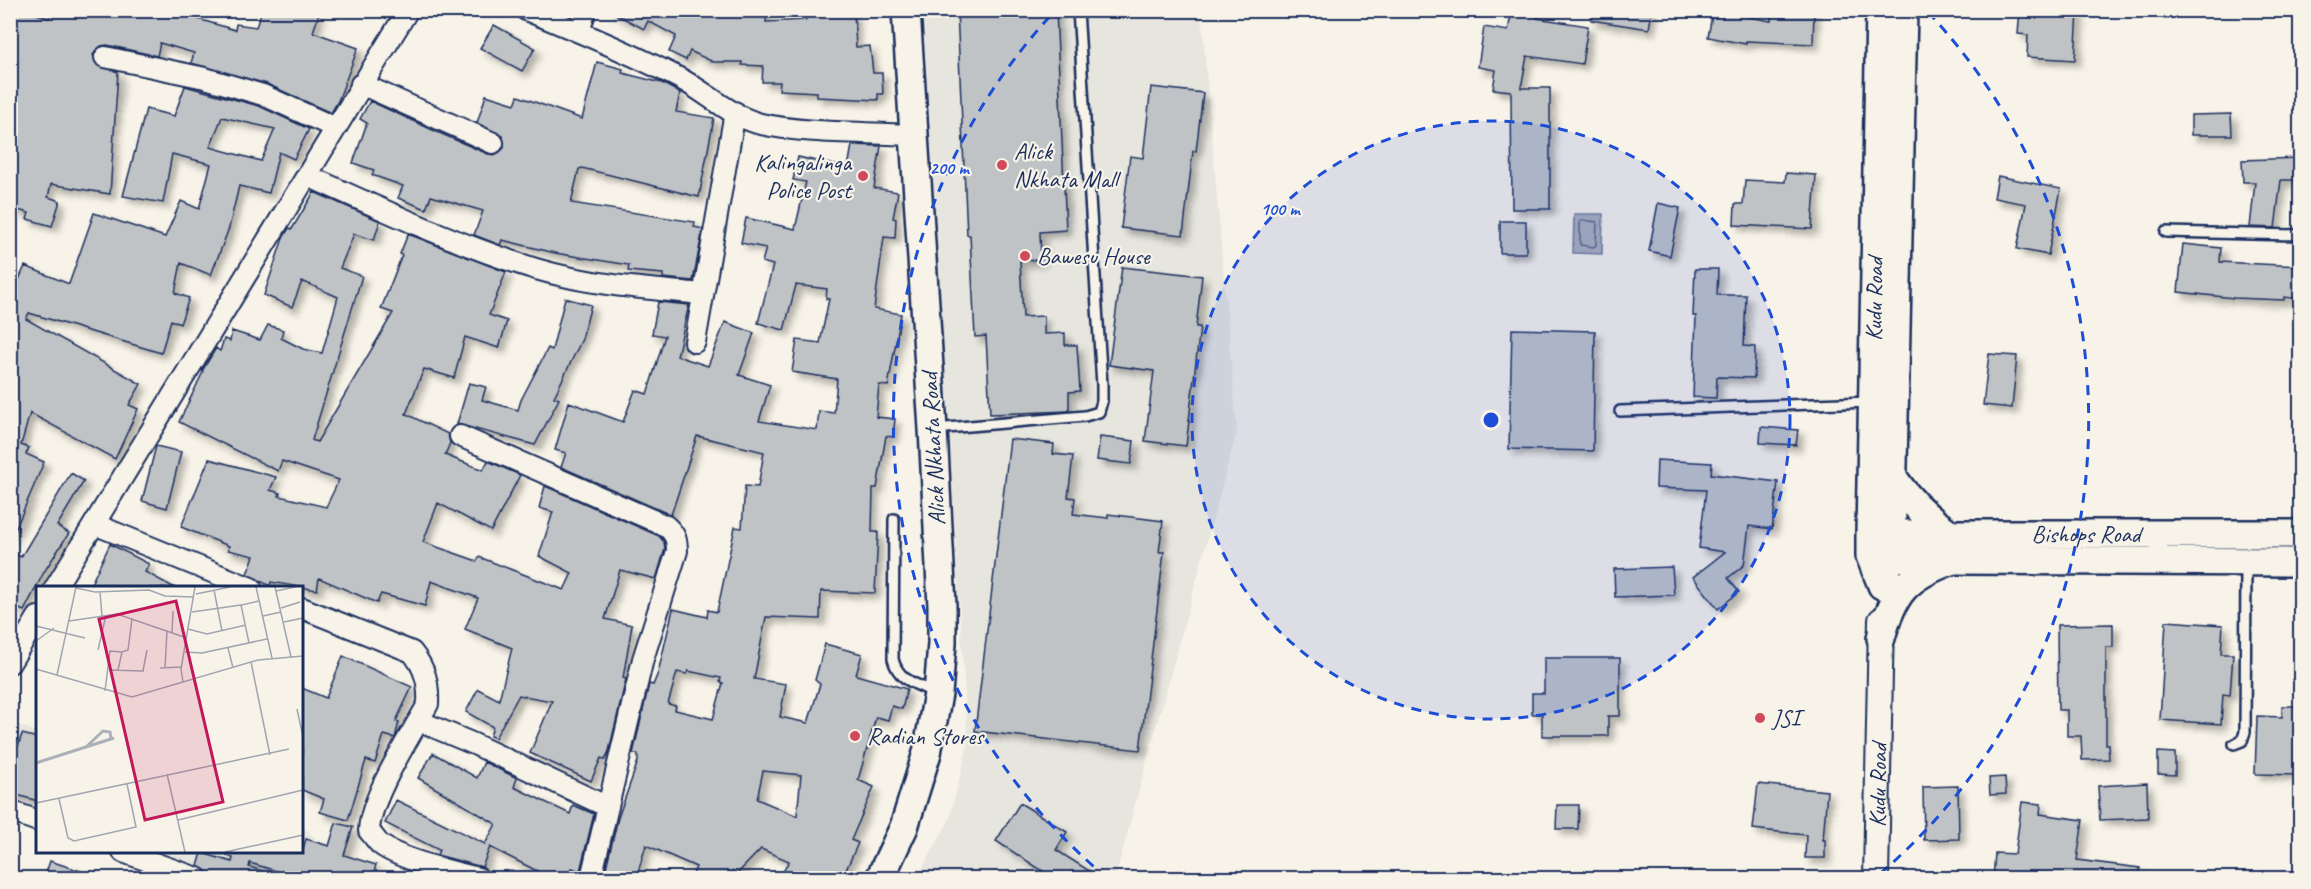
<svg xmlns="http://www.w3.org/2000/svg" width="2311" height="889" viewBox="0 0 2311 889" font-family="Caveat,sans-serif">
<style>
.built{fill:#e6e5de}
.water{fill:#acb0b9;stroke:#727c95;stroke-width:1.5}
.lines{fill:none;stroke-linecap:round;stroke-linejoin:round}
.shore{stroke:#556382;stroke-width:1.5}
.building{fill:#c0c3c5;stroke:#1b2f5e;stroke-width:1.5;fill-rule:evenodd;filter:url(#shadow)}
.service-casing{stroke:#1b2f5e;stroke-width:14}
.minor-casing{stroke:#1b2f5e;stroke-width:24}
.tertiary-casing{stroke:#1b2f5e;stroke-width:28}
.secondary-casing{stroke:#1b2f5e;stroke-width:32}
.service{stroke:#f7f3e8;stroke-width:9}
.minor{stroke:#f7f3e8;stroke-width:20}
.tertiary{stroke:#f7f3e8;stroke-width:24}
.secondary{stroke:#f7f3e8;stroke-width:27}
.ring{fill:none;stroke:#1d4ed8;stroke-width:3;stroke-dasharray:10 8}
.poi-dot{fill:#d1495b;stroke:#f7f3e8;stroke-width:2}
.labels{text-anchor:middle;stroke-width:4.5;stroke-linejoin:round;paint-order:stroke}
.poi-label{font-size:24px;fill:#1b2f5e;stroke:#f7f3e8;text-anchor:start}
.street-label{font-size:24px;fill:#1b2f5e;stroke:#f7f3e8}
.inset-river{fill:none;stroke:#acb0b9;stroke-width:3}
.inset-road{fill:none;stroke:#9fa5b1;stroke-width:1.5}
.view{fill:#c2185b;fill-opacity:0.15;stroke:#c2185b;stroke-width:3}
.inset-edge{fill:none;stroke:#1b2f5e;stroke-width:3}
.centre{fill:#1d4ed8;stroke:#f7f3e8;stroke-width:3}
.ring-label{font-size:18px;text-anchor:middle;font-weight:bold;fill:#1d4ed8;stroke:#f7f3e8;stroke-width:4.5;stroke-linejoin:round;paint-order:stroke}
</style>
<defs>
<filter id="shadow"><feDropShadow dx="5.5" dy="5.5" stdDeviation="3" flood-color="#0004"/></filter>
</defs>
<rect width="100%" height="100%" fill="#f7f3e8"/>
<filter id="ink" filterUnits="userSpaceOnUse"><feTurbulence type="fractalNoise" baseFrequency=".0167" numOctaves="2"/><feDisplacementMap in="SourceGraphic" scale="12" xChannelSelector="R" yChannelSelector="G"/><feConvolveMatrix kernelMatrix="1 2 1 2 8 2 1 2 1" color-interpolation-filters="sRGB"/></filter>
<g filter="url(#ink)">
<path class="built" d="M923 11H1201L1237 431 1115 878H917L949 821 968 745Z
M13 723 37 732V813L11 803 10 732Z
M302 825 327 852 305 878H212L140 852H302Z"/>
<path class="water" d="M1574 214H1603L1602 254 1573 253Z"/>
<g class="lines">
<path class="shore" d="M1583 220 1597 222 1596 245 1594 247 1580 245V222Z"/>
</g>
<path class="building" d="M10 10H24L49 18 52 10H168L235 30 236 24 256 27 262 10H310L319 14 313 32 358 48 338 101 331 113 267 84 191 63 194 53 160 43 157 56 107 45 101 46 93 55 97 65 118 72 110 194 51 184 48 197 60 201 52 226 27 219 29 213 10 208V170L17 125 10 123Z
M608 10H767L766 22 806 20V16L854 13 856 47 870 46 873 73H882L883 94H878V100L817 97V92L779 90 780 82H762L763 66 742 65V62H713L690 51 686 60 669 52 676 36 648 21 644 29Z
M957 10H1056L1066 230 1040 232 1041 260 1020 261 1023 317 1044 316V334L1065 333V345H1077L1080 391 1069 392V411L990 414 986 336 975 337 970 235H967Z
M1512 10H1538L1537 18 1588 26 1582 64 1527 56 1521 88H1550V209H1512L1511 91 1493 89 1496 70 1478 67 1484 27 1508 31Z
M1592 10H1652L1649 29 1591 20Z
M1713 10 1771 21V10H1814L1813 44 1746 41V44L1708 37Z
M2020 10 2078 12 2075 60 2027 57 2028 35 2018 34Z
M494 25 535 48 522 71 480 48Z
M597 62 623 69 622 73 662 83 680 93 676 112 714 118 699 197 582 168 579 169 571 203 695 222 694 227 703 229 693 281 663 278V274L628 271 629 265 555 253 502 240 500 245 474 235 483 211 431 196 426 209 398 198 403 186 372 175 374 170 353 163 367 123 360 119 370 101 437 132 488 154 495 155 504 148 503 136 477 123 486 95 515 104 518 96 582 119Z
M185 86 259 106 309 129 294 159 279 152 269 193 239 186 229 228 211 275 181 263 175 293 189 298 180 324 171 320 161 353 29 313 26 319 141 384 129 405 138 409 115 459 30 413 21 445 29 448 26 454 44 462 10 542V338L16 323 10 321V300L25 266 69 284 94 213 165 237 181 201 199 209 211 164 172 154 163 203 123 196 146 109 174 116ZM222 117 275 129 261 161 210 147Z
M1151 87 1203 93 1196 151H1193L1183 235 1121 228 1130 156 1143 158Z
M2231 114 2232 135H2191V115Z
M852 145 881 146 874 188 898 192 893 218 896 219 895 238 884 237 874 309 901 314 888 386 879 385 876 417 895 419 893 437 886 436 877 488H873L872 532H878L875 593 821 591 820 619 766 617 754 679 786 684 780 717 808 723 820 684 815 680 825 644 862 654 856 675 907 689 902 709 892 706 888 720 876 717 858 780 874 787 851 840 858 843 842 879H779L789 861 761 849 732 879H691L696 867 646 845 636 879H628L605 872 618 818 638 761V754H633L649 684 653 685 658 673 673 609 707 617 708 610 717 612 735 527 742 528 745 486 758 487 764 452 697 436 671 515 561 467 566 453 555 450 569 402 623 422 635 390 647 394 665 336 652 334 658 302 689 305 677 356 708 366 725 322 754 333 739 375 770 385 759 421 817 430 819 411 834 413 837 379 792 372 797 340 820 343 829 299H826L827 289 796 285 784 330 758 323 773 265 762 262 766 248 741 243 746 218 795 229 806 182 793 180 798 157 848 168ZM688 671 721 678 720 682 723 683 713 719 675 710 676 706 668 704 677 672 687 674ZM763 771 801 775 797 816 757 799Z
M2300 158 2301 180H2281L2275 228 2250 227 2255 182H2243L2242 160Z
M1786 173 1816 175 1812 229 1734 225 1735 204H1743L1745 180 1785 182Z
M1998 176 2061 189 2048 255 2017 249 2026 204 1994 198Z
M314 192 380 221 374 240 354 234 340 268 362 276 312 440 317 442 393 313 381 309 402 255 400 254 408 234 506 272 489 315 507 321 499 348 465 337 454 378 424 369 406 414 448 434 450 443 445 455 483 470 488 461 520 475 491 531 438 503 423 542 477 561 479 557 564 590 572 573 539 556 553 512 539 508 545 486 659 536 664 542 665 549 656 579 620 570 605 619 632 625 623 678 626 679 609 751 605 760 601 758 591 781 530 753 552 701 519 695 495 738 490 736 493 727 466 712 478 689 499 700 512 648 465 629 478 598 431 581 425 606 381 594 377 603 319 578 317 590 271 582 270 586 247 574 254 556 228 550 229 546 181 527 209 459 276 477 270 490 280 493 279 496 326 507 339 480 282 461 278 471 179 422 203 372 202 371 216 348 220 351 224 339 230 341 232 331 260 340 268 325 283 330 281 338 303 349 322 353 338 297 302 281 292 307 264 295 283 238 289 228 292 229Z
M1658 203 1680 208 1670 256 1649 251Z
M1500 221H1526V253H1500Z
M2183 244 2221 248 2220 262 2301 266V299L2284 297V300L2234 298 2178 292Z
M1122 267 1202 276 1196 327H1200L1186 446 1145 441 1154 371 1109 365Z
M1695 269H1718L1717 295H1746L1744 346 1755 347 1754 378 1717 377 1716 398 1693 397 1696 316H1693Z
M565 298 591 305 582 339 554 397 559 399 535 445 457 424 469 383 486 387 482 400 518 410 521 400 548 348 552 350Z
M1512 329 1595 331 1593 451 1509 449Z
M1989 354 2017 356 2012 408 1983 405Z
M1761 427 1798 430 1796 445 1760 443Z
M1100 437 1134 441 1131 464 1097 460Z
M1010 439 1054 444 1053 454 1073 456 1068 497 1075 498 1073 514 1108 518V514L1163 521 1159 552H1164L1140 750 975 731Z
M156 446 181 452 167 508 142 501Z
M1657 460 1712 463 1711 474 1778 482 1772 529 1749 526 1744 565 1728 578 1739 592 1718 609 1693 577 1725 552 1699 548 1706 490 1656 488Z
M71 473 84 481 57 526 69 533 44 572 24 611 10 605V551L21 557Z
M110 544 149 564 145 572 175 588H89Z
M1672 567 1674 595 1615 597 1614 569Z
M2166 621 2223 625 2221 654H2233L2230 695 2223 694 2221 724 2160 720Z
M2113 624V647H2106V744H2108L2109 759 2082 760 2081 736H2067V710H2058L2057 625Z
M343 656 412 687 396 721 399 722 395 738 384 735 375 763 366 760 348 820 320 812 324 799 302 790V688L326 698Z
M1544 658H1620V716H1608V736H1542V714H1532V693H1544Z
M2282 706H2301V775L2255 774 2257 716 2282 717Z
M22 734 38 738V801L10 793V772Z
M2158 752 2175 753V775L2158 774Z
M433 753 477 778 484 762 517 778 514 787 570 814 573 805 594 814 580 871 572 868 567 879H537L539 872 490 847 482 867 437 855 439 850 385 823 396 800 485 844 496 824 418 778Z
M2005 777 2006 794 1990 795 1989 778Z
M2147 783 2148 818 2100 820 2098 786Z
M1758 784 1827 791 1823 840H1825V858H1805L1806 835 1753 829Z
M1958 786 1959 839 1924 840 1923 787Z
M2022 802 2041 804 2040 814 2083 820 2077 860 2140 868V879H1993L1995 853 2015 854Z
M1020 803 1067 832 1056 850 1102 879H1055L996 841Z
M1557 805H1579L1578 829H1556Z
M336 823 353 827 344 855 376 865 372 879H292L293 876 250 863 249 867 273 874V879H225L208 873 198 866 202 853 232 862 233 858 227 856V852H302L306 839 329 846Z
M50 861 93 875 92 879H44Z"/>
<g class="lines">
<g class="service-casing">
<path id="service" d="M2166 232 2300 235
M1620 411 1870 402
M935 429 1085 416 1099 412 1102 401V385L1078 10
M894 519 893 659C898 681 917 684 936 693
M2234 744 2242 741 2245 732 2246 564"/>
</g>
<g class="minor-casing">
<path id="minor" d="M526 10C578 31 631 53 681 79 707 93 732 117 761 124 807 134 865 132 912 135
M579 31 586 10
M105 57 205 78 263 95 336 128
M361 84 493 143
M308 176C382 209 457 245 536 269 590 285 647 289 703 294
M695 342 735 112
M460 436 666 526C675 534 677 539 677 551L643 659 591 878
M94 524 251 588
M55 588 408 10
M302 608 412 652C425 668 429 683 428 704 411 735 370 797 369 831 373 835 377 842 381 845 401 860 453 872 478 878
M10 663 38 617
M419 721 474 744 608 807
M10 811 38 821
M123 852 197 878"/>
</g>
<g class="tertiary-casing">
<g id="tertiary">
<path id="s1" d="M1876 878 1881 620"/>
</g>
</g>
<g class="secondary-casing">
<g id="secondary">
<path d="M1880 10 1870 534V556L1882 585"/>
<path d="M1892 476C1908 500 1925 517 1949 533"/>
<path id="s2" d="M1874 534H2300"/>
<path d="M1873 556 1954 560 2300 562"/>
<path d="M1882 585 1891 556 1903 10"/>
<path d="M1881 638C1893 593 1906 577 1950 561"/>
<path d="M880 878 904 827 927 753 938 694 942 643V606L933 429 906 10"/>
</g>
</g>
<use href="#service" class="service"/>
<use href="#minor" class="minor"/>
<use href="#tertiary" class="tertiary"/>
<use href="#secondary" class="secondary"/>
</g>
</g>
<circle cx="1491" cy="420" r="299" fill="#1d4ed8" fill-opacity=".12"/>
<g class="ring">
<circle cx="1491" cy="420" r="299"/>
<path d="M1107 878A598 598 0 0 1 1054 12M1928 12A598 598 0 0 1 1875 878"/>
</g>
<g class="poi-dot">
<circle cx="1002" cy="165" r="6"/>
<circle cx="863" cy="176" r="6"/>
<circle cx="1025" cy="256" r="6"/>
<circle cx="1760" cy="718" r="6"/>
<circle cx="855" cy="736" r="6"/>
</g>
<g class="labels">
<g class="poi-label">
<text x="1014" y="159">Alick<tspan x="1014" dy="28">Nkhata Mall</tspan></text>
<text x="851" y="170" text-anchor="end">Kalingalinga<tspan x="851" dy="28">Police Post</tspan></text>
<text x="1037" y="264">Bawesu House</text>
<text x="1772" y="726">JSI</text>
<text x="867" y="744">Radian Stores</text>
</g>
<g class="street-label">
<text transform="translate(1874 299) rotate(-89)" y="8">Kudu Road</text>
<text transform="translate(933 449) rotate(-93)" y="8">Alick Nkhata Road</text>
<text dy="8" stroke="none"><textPath href="#s2" startOffset="212">Bishops Road</textPath></text>
<text dy="8" stroke="none"><textPath href="#s1" startOffset="93">Kudu Road</textPath></text>
</g>
</g>
<g transform="translate(36 586)">
<rect width="267" height="267" fill="#f7f3e8"/>
<path class="inset-river" d="M50 161 67 145 74 146 75 153M0 177 78 152"/>
<path class="inset-road" d="M220 1 236 72M239 1 255 71M40 2 59 6 113 4 129 10 157 11M178 4 186 45M240 5 259 1M64 6 66 30M160 8 194 1M245 22 264 16M156 26 205 19M227 30 245 26M33 35 81 28 151 52M248 36 267 32M0 40 49 52M152 43 171 48 210 39M136 47 137 25M0 55 18 42M213 57 205 19 223 15M192 62 197 82M62 64 70 29M149 66 166 67 231 53M215 76 234 169M124 82 145 81M129 82 131 45M0 83 96 111 222 74 267 70M73 84 107 85 111 64M82 84 86 66 92 64 96 33M21 89 40 1M147 96 145 83 159 1M69 105 74 65 86 66M261 123 267 151M131 188 149 266M127 190 253 163M23 213 32 252 38 255 100 241 91 198M0 217 127 190M142 234 267 204M189 266 267 249"/>
<path class="view" d="M140 15 187 216 109 234 63 33Z"/>
<rect width="267" height="267" class="inset-edge"/>
</g>
<circle cx="1491" cy="420" r="9" class="centre"/>
<g class="ring-label">
<text x="949" y="174">200 m</text>
<text x="1280" y="215">100 m</text>
</g>
<rect width="2311" height="889" fill="none" stroke="#f7f3e8" stroke-width="36"/>
<rect x="18" y="18" width="2275" height="853" fill="none" stroke="#1b2f5e" stroke-width="2" filter="url(#ink)"/>
</svg>
